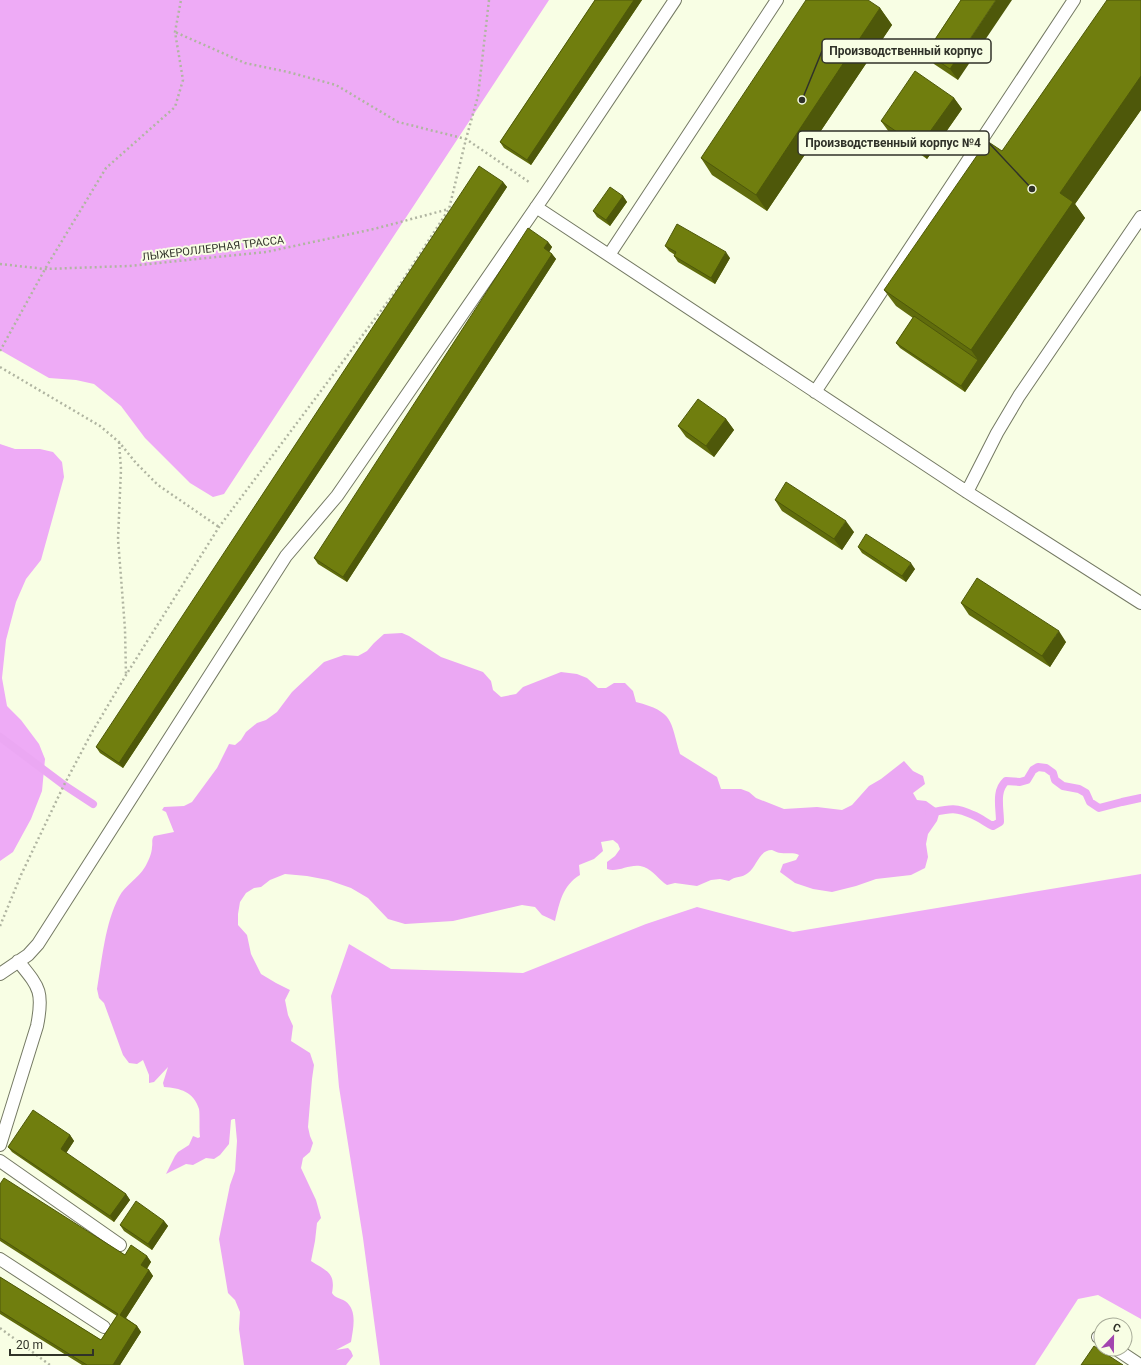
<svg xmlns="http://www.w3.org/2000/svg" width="1141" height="1365" viewBox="0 0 1141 1365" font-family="Roboto,sans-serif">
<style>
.forest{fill:#eeabf6}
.water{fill:#eba8f3}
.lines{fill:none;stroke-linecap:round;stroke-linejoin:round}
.stream{stroke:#eba8f3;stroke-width:8}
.service-casing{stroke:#747963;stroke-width:14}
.path{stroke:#b0b5a1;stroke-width:2.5;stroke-dasharray:2 3;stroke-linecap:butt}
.service{stroke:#fff;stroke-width:12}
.wall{fill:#606c0c}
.shaded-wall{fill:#4e580a}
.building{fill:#707e0e;stroke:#4e580a}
.labels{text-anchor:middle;stroke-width:4;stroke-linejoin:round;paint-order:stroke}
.street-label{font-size:11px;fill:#303229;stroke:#f8fee4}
.leader{fill:none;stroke:#303229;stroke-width:1.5}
.callout-dot{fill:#303229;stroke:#f8fee4;stroke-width:1.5}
.callout{fill:#f8fee4;stroke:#303229;stroke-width:1.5}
.callout-label{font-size:12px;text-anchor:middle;font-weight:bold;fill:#303229}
</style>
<rect width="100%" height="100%" fill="#f8fee4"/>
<path class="forest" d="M0 0H549L224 494 213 497 190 483 145 438 121 406 94 384 76 380 49 378 0 350Z
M0 444 15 449H40L53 452 62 462 64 477 41 560 26 579 16 602 6 640 2 678 7 706 21 720 39 744 45 759 42 791 31 819 13 852 0 861Z
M1141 874V1319L1098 1295 1078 1299 1035 1365H380L363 1238 339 1087 331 996 349 944 391 969 523 973 646 924 697 907 793 932Z"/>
<path class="water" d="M402 633 409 636 441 657 483 672 491 681 493 690 501 697 516 694 523 687 561 672 577 674 587 678 598 688H606L614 683H625L633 691 636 702C674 712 670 720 680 754L717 777 721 789H741L749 792 756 798 784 809 817 807 842 810 852 805 869 786 881 779 904 761 913 771 923 776 925 784 913 793 917 800 926 801 940 811 937 821 928 834 926 844 928 857 925 868 911 875 876 879 856 886 832 892 813 889 795 883 780 872 783 864 796 860 799 855C793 852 788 854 781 853 778 853 775 851 772 850 759 850 757 866 748 873 742 878 735 876 729 881L720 879 711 880 697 886 675 883 667 885C659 880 653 870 644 867 631 862 619 873 607 869V862L615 856 620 849 618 844 613 840 601 842 603 851 594 859 579 865 580 875C562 886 560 902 555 921L542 915 535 907 522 905 453 921 405 924 388 919 368 898 351 888 328 880 307 876 285 874 270 880 261 887 254 888 246 893 240 902 238 914V925L247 935 251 954 261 974 276 983 290 990 285 1000 288 1015 293 1026 291 1041 310 1053 314 1065 312 1079 308 1127 310 1136 313 1143 310 1152 303 1158 301 1168 316 1200 321 1218 317 1223 315 1241 311 1261C326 1271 336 1272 332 1293 335 1298 340 1298 345 1301 358 1310 353 1329 351 1342L336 1350 348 1348 351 1351 353 1356 346 1365H244L239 1329 240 1312 235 1300 228 1293 219 1239 230 1185 235 1171 237 1141 235 1119H233L231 1120 229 1144 220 1155 214 1159 206 1158 193 1165 186 1164 166 1174 175 1156 178 1152 189 1145 193 1136 198 1138 200 1137C199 1129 200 1114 199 1109 194 1092 180 1088 164 1087L163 1083 168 1067 154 1082 149 1083V1075L143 1060 137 1064 129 1063 123 1055 104 1003 99 998 97 989C102 960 105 923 119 897 125 885 138 879 145 867 148 862 152 853 152 847 153 842 151 840 154 836L174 832 166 812 162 810 164 807 184 806 192 802 217 768 229 744 235 745 241 740 246 732 257 723 266 720 277 712 292 692 324 662 344 655 358 656 367 651 374 643 384 634Z"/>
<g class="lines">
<path class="stream" d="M0 737 64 785 93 804
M929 813C948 809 955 806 973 815 981 818 986 823 993 826L1000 822C1000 808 995 791 1006 781L1020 782 1027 780 1033 770 1038 767 1046 768 1053 773 1055 780 1063 786 1079 789 1086 793 1090 802 1099 808 1122 802 1141 798"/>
<g class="service-casing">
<path id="service" d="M536 207 967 492 1141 603
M609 255 777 0
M815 392 1074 0
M967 492 997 433 1019 396 1141 217
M0 974 28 955 38 944 286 556 337 496 546 193 675 0
M0 1145 37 1026C44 991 39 987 18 961
M0 1161 120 1245
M0 1259 104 1327
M1098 1337 1101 1339
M1116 1349 1140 1365"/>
</g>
<path class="path" d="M489 0 478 96 466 139 529 182
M0 264 45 269 129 266 266 252 374 229 449 209
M0 351 45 269 106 168 175 107 183 80 175 32 181 0
M0 367 100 426 119 442 136 463 158 485 219 527
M119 442 121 469 118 539 125 629 126 675
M0 926 21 875 64 785 91 734 126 675 219 527 395 292 449 209 466 139 398 122 336 85 288 72 245 63 175 32
M0 1328 50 1365"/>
<use href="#service" class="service"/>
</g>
<path class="wall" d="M595 0H642L531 165 504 148 500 142Z
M961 0 958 80 934 64 926 53Z
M1141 0V110L1075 204 1085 218 965 392 900 348 896 343 913 318 896 306 884 290 1002 151Z
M880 8 892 25 767 211 712 175 701 158Z
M954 98 962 109 927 159 889 132 881 121Z
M503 182 507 187 123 768 100 753 96 747Z
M623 196 627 202 610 226 597 217 593 211Z
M548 242 552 247 549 252 552 254 556 259 347 582 318 564 314 558Z
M665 246 730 258 715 284 678 262 674 256 675 255 669 251Z
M726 419 734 430 714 457 686 437 678 426Z
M775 500 854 532 842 550 782 511Z
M858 547 915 569 906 582 862 553Z
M961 603 1066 642 1050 667 969 615Z
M70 1135 74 1141 66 1153 126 1194 130 1200 114 1222 12 1152 8 1147Z
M0 1184 125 1255 147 1256 151 1262 147 1269 149 1270 153 1276 126 1318 137 1326 141 1332 120 1365H82L0 1314V1277L101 1340 117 1316 0 1241Z
M164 1221 168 1226 152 1250 124 1231 120 1225Z"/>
<path class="shaded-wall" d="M634 0H642L531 165 527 160Z
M996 0H1012L958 80 950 69Z
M880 8 892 25 767 211 756 195Z
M1141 76V110L1075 204 1085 218 965 392 961 386 978 360 971 350 1060 193Z
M954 98 962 109 927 159 919 147Z
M503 182 507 187 123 768 119 763Z
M623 196 627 202 610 226 606 220Z
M548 242 552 247 548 254 544 248Z
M726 252 730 258 715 284 711 278Z
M552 254 556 259 347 582 343 577Z
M726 419 734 430 714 457 706 446Z
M846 521 854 532 842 550 834 539Z
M911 563 915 569 906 582 902 576Z
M1059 631 1066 642 1050 667 1042 656Z
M70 1135 74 1141 65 1155 61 1149Z
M126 1194 130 1200 114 1222 110 1216Z
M164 1221 168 1226 152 1250 148 1244Z
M147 1256 151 1262 145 1271 141 1265Z
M149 1270 153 1276 124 1321 120 1315Z
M137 1326 141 1332 120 1365H113Z"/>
<path class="building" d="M595 0H634L527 160 500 142Z
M806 0H868L880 8 756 195 701 158Z
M961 0H996L950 69 926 53Z
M1107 0H1141V76L1060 193 1073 202 971 350 884 290 987 141 1002 151Z
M915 71 954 98 919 147 881 121Z
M479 166 503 182 119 763 96 747Z
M610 187 623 196 606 220 593 211Z
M677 224 726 252 711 278 674 256 676 252 665 246Z
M528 228 548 242 544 248 552 254 343 577 314 558Z
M914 316 978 360 961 386 896 343Z
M698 399 726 419 706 446 678 426Z
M786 482 846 521 834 539 775 500Z
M866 534 911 563 902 576 858 547Z
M977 578 1059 631 1042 656 961 603Z
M33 1110 70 1135 61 1149 126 1194 110 1216 8 1147Z
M4 1178 125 1255 131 1245 147 1256 141 1265 149 1270 120 1315 137 1326 113 1365H87L0 1311V1277L101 1340 118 1314 0 1238V1184Z
M136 1201 164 1221 148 1244 120 1225Z
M1094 1346 1123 1365H1081Z"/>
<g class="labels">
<g class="street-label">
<text transform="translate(213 248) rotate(-7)" y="4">ЛЫЖЕРОЛЛЕРНАЯ ТРАССА</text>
</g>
</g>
<path class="leader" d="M802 100L822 51M1032 189L989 143"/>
<g class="callout-dot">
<circle cx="802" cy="100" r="4"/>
<circle cx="1032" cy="189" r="4"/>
</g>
<g class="callout">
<rect x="822" y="39" width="169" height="24" rx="4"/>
<rect x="798" y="131" width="191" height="24" rx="4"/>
</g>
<g class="callout-label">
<text x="906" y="55">Производственный корпус</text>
<text x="893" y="147">Производственный корпус №4</text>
</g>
<g transform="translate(1113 1337) rotate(22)"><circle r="19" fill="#f8fee4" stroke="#a8ac99"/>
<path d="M0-3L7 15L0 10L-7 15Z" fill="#a245af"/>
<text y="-6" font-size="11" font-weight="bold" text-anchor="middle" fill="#303229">С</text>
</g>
<path d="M10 1349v6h83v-6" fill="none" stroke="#303229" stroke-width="2"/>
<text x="16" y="1349" font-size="12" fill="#303229" stroke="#f8fee4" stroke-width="3" paint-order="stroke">20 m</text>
</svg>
